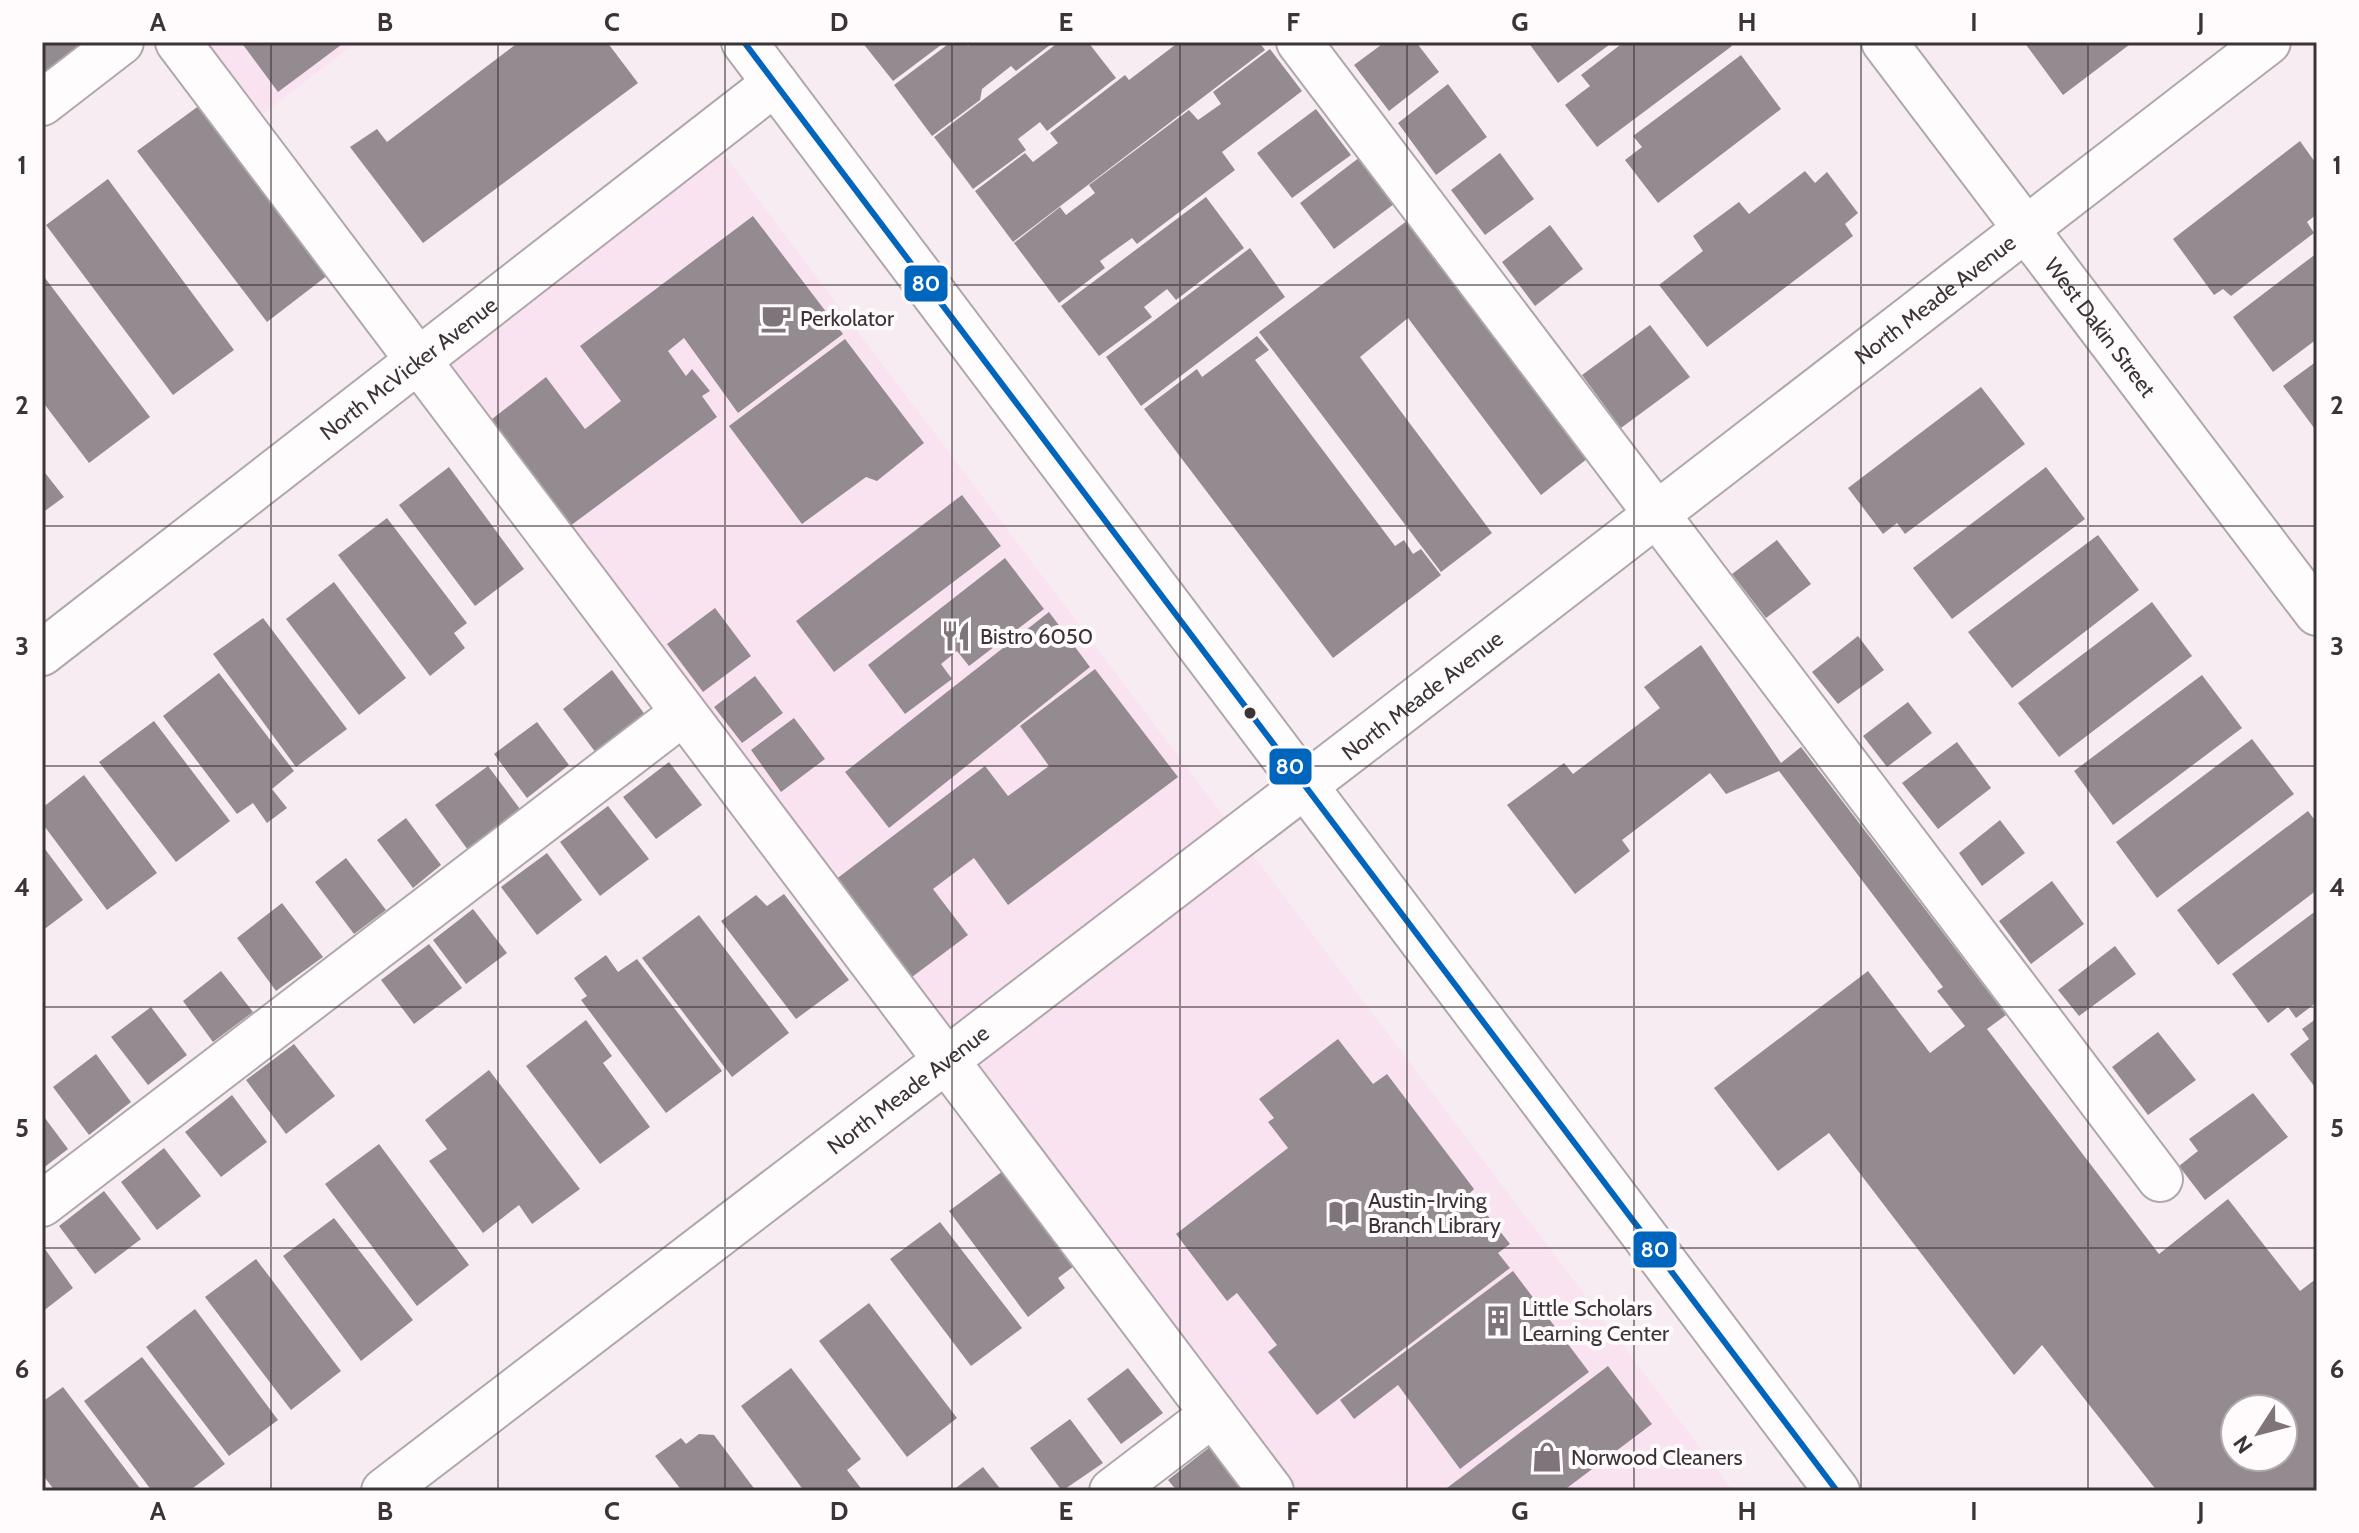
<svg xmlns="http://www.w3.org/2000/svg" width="2359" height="1533" viewBox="0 0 2359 1533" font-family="Cabin,sans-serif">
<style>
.built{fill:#fae3f0}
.building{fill:#948b90;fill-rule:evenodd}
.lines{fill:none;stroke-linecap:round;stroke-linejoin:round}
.minor-casing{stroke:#b0a7ad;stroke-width:48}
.major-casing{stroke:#b0a7ad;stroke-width:48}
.minor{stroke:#fefcfd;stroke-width:44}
.major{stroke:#fefcfd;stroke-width:44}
.bus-1-casing{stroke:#fffafc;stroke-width:12}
.bus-1{stroke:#0065bd;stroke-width:6}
.grid{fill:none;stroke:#3c3338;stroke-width:2;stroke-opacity:0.55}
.bus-dot{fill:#3c3338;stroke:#fffafc;stroke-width:3}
.labels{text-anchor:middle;stroke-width:8;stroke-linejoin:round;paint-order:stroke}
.street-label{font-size:22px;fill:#3c3338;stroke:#fffafc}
.poi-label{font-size:22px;fill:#3c3338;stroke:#fffafc;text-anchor:start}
.line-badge{stroke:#fffafc;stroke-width:3}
.badge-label{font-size:22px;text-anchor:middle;font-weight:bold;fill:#fff}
.neatline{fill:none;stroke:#3c3338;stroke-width:3}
.grid-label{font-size:26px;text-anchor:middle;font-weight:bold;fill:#3c3338}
</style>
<rect width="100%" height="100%" fill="#f8ecf3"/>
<path class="built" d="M189 42H357L251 123Z
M718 146 1733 1491H1278L428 365Z"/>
<path class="building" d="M42 42H86L42 75Z
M241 42H345L278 92Z
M519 42H607L638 83 423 243 350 147 377 129 387 142Z
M862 42H945L893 81Z
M951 42H965L968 46 973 42H1054L1016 71 1011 66 982 89 980 100 932 136 894 85Z
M1059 42H1088L1116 78 1047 131 1040 122 1018 139 1026 150 973 189 934 137Z
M1179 42H1259L1265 50 1013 242 975 191 1025 153 1033 162 1058 143 1050 133 1125 75 1129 80Z
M1385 42H1416L1439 72 1389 111 1354 65Z
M1528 42H1613L1558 83Z
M1624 42H1729L1732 46 1597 147 1565 105 1590 86 1581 75Z
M2024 42H2133L2063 95Z
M1270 49 1302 91 1222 152 1235 170 1137 244 1132 238 1100 261 1105 268 1059 303 1014 243 1060 207 1066 215 1095 193 1089 185 1189 110 1198 120 1221 104 1213 92Z
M1741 55 1781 109 1658 203 1625 160 1642 147 1633 136Z
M1448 84 1487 137 1436 175 1398 123Z
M200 105 328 275 267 322 137 151Z
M1316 109 1351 155 1292 198 1257 153Z
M2300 141 2317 165V214L2307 222 2314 233 2231 296 2223 289 2214 295 2173 239Z
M1500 153 1534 199 1485 235 1451 190Z
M1360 157 1394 204 1334 249 1300 203Z
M1805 171 1815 183 1827 172 1858 213 1845 224 1853 236 1707 347 1659 285 1703 251 1693 236 1739 202 1749 214Z
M108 179 234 350 173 395 46 225Z
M1206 197 1244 248 1176 300 1167 289 1144 307 1152 317 1099 356 1061 306Z
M753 216 843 334 738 413 684 338 668 351 686 376 692 369 710 391 702 396 717 417 566 529 487 423 546 377 585 429 621 401 580 346Z
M1412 217 1592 455 1541 495 1408 318 1360 357 1492 533 1441 572 1259 332Z
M1550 225 1583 269 1535 306 1502 262Z
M1250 248 1285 297 1141 406 1106 357Z
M2317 253V339L2273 372 2233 317Z
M42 274 150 417 89 463 42 401Z
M1650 325 1690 377 1621 428 1582 375Z
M1257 336 1269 350 1255 360 1395 546 1404 540 1413 554 1421 549 1441 575 1333 658 1144 409 1197 369 1202 377Z
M845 339 924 443 877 481 866 477 802 524 729 426Z
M2317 361V432L2283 386Z
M1981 387 2025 444 1905 534 1897 523 1883 534 1848 488Z
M449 467 524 569 475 606 399 505Z
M2046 467 2085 519 1952 619 1913 568Z
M42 469 64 497 42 513Z
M962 495 1001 546 834 672 796 621Z
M387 518 467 623 454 633 465 648 430 676 338 555Z
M2098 535 2139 590 2012 688 1968 632Z
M1777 540 1811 584 1766 618 1732 574Z
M1005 558 1044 609 969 666 957 651 941 664 952 679 905 714 868 665Z
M334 582 406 678 359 715 286 619Z
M2152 602 2192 656 2059 757 2018 703Z
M715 608 751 656 703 692 667 644Z
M1049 612 1090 667 889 828 845 772Z
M263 618 347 729 296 767 213 654Z
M1858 636 1884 670 1838 704 1812 672Z
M1701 645 1781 763 1801 747 2006 1015 1987 1029 2159 1254 2228 1199 2300 1291 2317 1278V1491H2157L2042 1345 2014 1375 1829 1133 1778 1171 1714 1088 1868 971 1930 1053 1965 1026 1937 991 1943 987 1779 771 1726 794 1710 773 1622 840 1630 851 1575 894 1507 805 1564 763 1573 774 1660 708 1644 687ZM2235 1409H2283V1457H2235Z
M1095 669 1178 777 1008 905 974 858 933 889 968 935 908 980 835 880 985 766 1008 796 1049 766 1020 726Z
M612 670 646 716 596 753 563 709Z
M219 673 294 771 272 789 287 808 267 823 253 803 237 814 163 716Z
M2202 675 2242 728 2113 825 2074 771Z
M755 676 783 713 742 743 714 707Z
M1908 702 1932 733 1887 767 1863 736Z
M794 718 825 759 781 792 751 750Z
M154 721 230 821 176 862 99 762Z
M537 722 569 765 527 798 494 754Z
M2252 739 2294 794 2157 898 2116 842Z
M1957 742 1991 788 1938 829 1902 783Z
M669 762 702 805 656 839 623 797Z
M488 766 520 809 468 850 435 805Z
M84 775 157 873 107 910 42 823V808Z
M608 806 649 859 600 896 560 842Z
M2308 811 2317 823V890L2218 965 2177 910Z
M406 818 441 865 413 888 377 840Z
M2000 820 2025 853 1982 886 1959 853Z
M42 845 83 900 42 931Z
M547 853 582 900 537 935 501 887Z
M346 858 386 910 354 934 315 882Z
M2052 881 2084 924 2031 964 1999 921Z
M784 894 849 980 796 1019 721 921 756 895 767 906Z
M282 903 323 957 276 991 237 938Z
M473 909 507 953 466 984 433 940Z
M2317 910V1002L2296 1018 2288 1007 2268 1023 2232 974Z
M699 915 789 1033 732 1077 642 958Z
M429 944 462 988 414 1024 381 980Z
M2115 946 2136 974 2079 1016 2058 990Z
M606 955 618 972 637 959 722 1071 666 1113 581 1000 587 996 574 978Z
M221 971 253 1012 213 1042 183 1001Z
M151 1007 187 1055 148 1085 111 1037Z
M2317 1018V1090L2290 1054 2309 1039 2302 1029Z
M586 1020 612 1056 603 1063 650 1127 600 1164 526 1066Z
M2158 1032 2196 1080 2148 1115 2112 1067Z
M1338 1039 1373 1084 1387 1074 1474 1189 1470 1193 1510 1244 1498 1253 1510 1268 1317 1415 1268 1352 1277 1345 1237 1293 1227 1301 1176 1234 1288 1148 1268 1122 1274 1118 1259 1099Z
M294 1044 335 1096 286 1134 246 1080Z
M96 1054 131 1102 89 1135 53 1087Z
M489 1070 580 1189 532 1224 519 1205 483 1233 429 1161 447 1149 425 1120Z
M2253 1093 2288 1137 2205 1200 2179 1166 2198 1151 2189 1139Z
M232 1095 267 1142 221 1177 185 1132Z
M42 1114 68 1149 42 1169Z
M379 1144 469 1265 417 1306 325 1184Z
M164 1148 201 1196 157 1230 121 1182Z
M1003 1171 1074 1266 1058 1278 1065 1288 1028 1317 949 1211Z
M104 1191 141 1239 95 1274 59 1226Z
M334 1218 413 1320 361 1361 283 1256Z
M940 1222 1022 1328 971 1366 890 1259Z
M42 1245 73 1288 42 1312Z
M256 1259 341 1371 291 1410 205 1297Z
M1513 1271 1589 1372 1460 1469 1398 1385 1354 1419 1340 1400Z
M869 1303 957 1418 907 1457 819 1341Z
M195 1309 278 1420 229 1456 146 1347Z
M142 1357 225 1464 189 1491H152L84 1401Z
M1608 1366 1652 1424 1563 1491H1443Z
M791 1368 861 1459 847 1470 863 1491H821L820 1489 804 1491 741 1406Z
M1128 1368 1163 1413 1121 1444 1087 1399Z
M63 1387 142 1491H55L42 1474V1402Z
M1070 1419 1103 1463 1062 1491 1030 1448Z
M699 1434 714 1435 756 1491H682L655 1456 681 1438 686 1444Z
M1211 1446 1247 1491H1177L1168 1480Z
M983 1467 1002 1491H952Z"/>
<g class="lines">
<g class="minor-casing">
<g id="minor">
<path d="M178 42 1271 1491"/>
<path d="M1299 42 2160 1179"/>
<path id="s1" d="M1884 42 2317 613"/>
<path d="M42 103 121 42"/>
<path id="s2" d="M42 653 775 83"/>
<path d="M42 1204 683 713"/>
<path id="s3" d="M384 1491 1372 734 2268 42"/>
<path d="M1112 1491 1213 1414"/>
</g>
</g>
<g class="major-casing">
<path id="major" d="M744 42 1837 1491"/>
</g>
<use href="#minor" class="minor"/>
<use href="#major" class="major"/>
<g class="bus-1-casing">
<path id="bus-1" d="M744 42 1837 1491"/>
</g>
<use href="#bus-1" class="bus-1"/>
</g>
<path class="grid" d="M271 42V1491M498 42V1491M725 42V1491M952 42V1491M1180 42V1491M1407 42V1491M1634 42V1491M1861 42V1491M2088 42V1491M42 285H2317M42 526H2317M42 766H2317M42 1007H2317M42 1248H2317"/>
<defs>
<g id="cafe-bare" transform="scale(2.4)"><path d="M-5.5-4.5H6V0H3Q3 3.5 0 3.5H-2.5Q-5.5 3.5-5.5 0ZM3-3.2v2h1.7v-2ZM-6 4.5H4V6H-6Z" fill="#7e7479" stroke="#fffafc" stroke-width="2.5" paint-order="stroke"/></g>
<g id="restaurant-bare" transform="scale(2.4)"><path d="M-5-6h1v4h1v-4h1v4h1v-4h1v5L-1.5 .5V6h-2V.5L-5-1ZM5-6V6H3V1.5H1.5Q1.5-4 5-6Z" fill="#7e7479" stroke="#fffafc" stroke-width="2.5" paint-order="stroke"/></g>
<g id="library-bare" transform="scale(2.4)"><path d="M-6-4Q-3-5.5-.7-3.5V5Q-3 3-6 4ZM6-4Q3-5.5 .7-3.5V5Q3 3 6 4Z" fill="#7e7479" stroke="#fffafc" stroke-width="2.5" paint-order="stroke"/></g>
<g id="building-bare" transform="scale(2.4)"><path d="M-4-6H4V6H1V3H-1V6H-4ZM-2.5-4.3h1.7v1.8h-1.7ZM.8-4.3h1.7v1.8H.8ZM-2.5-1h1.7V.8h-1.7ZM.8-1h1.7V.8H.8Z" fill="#7e7479" stroke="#fffafc" stroke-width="2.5" paint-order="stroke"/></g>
<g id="shop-bare" transform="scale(2.4)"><path d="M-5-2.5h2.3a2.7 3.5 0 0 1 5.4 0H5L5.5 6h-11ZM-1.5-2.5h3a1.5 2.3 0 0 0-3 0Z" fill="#7e7479" stroke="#fffafc" stroke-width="2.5" paint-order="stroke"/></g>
</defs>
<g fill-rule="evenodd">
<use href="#cafe-bare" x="776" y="318"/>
<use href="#restaurant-bare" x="956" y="636"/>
<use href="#library-bare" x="1344" y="1213"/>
<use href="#building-bare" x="1498" y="1321"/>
<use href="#shop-bare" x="1547" y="1457"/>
</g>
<circle class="bus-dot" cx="1250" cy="713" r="7"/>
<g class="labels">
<g class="street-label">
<text dy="8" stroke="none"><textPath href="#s3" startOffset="1956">North Meade Avenue</textPath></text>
<text dy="8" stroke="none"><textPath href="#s1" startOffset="358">West Dakin Street</textPath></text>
<text dy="8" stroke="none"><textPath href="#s2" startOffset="464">North McVicker Avenue</textPath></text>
<text dy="8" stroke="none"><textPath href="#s3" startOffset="1308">North Meade Avenue</textPath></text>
<text dy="8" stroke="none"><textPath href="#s3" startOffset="660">North Meade Avenue</textPath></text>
</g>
<g class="poi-label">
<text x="800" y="326">Perkolator</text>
<text x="980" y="644">Bistro 6050</text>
<text x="1368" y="1208">Austin-Irving<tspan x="1368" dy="25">Branch Library</tspan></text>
<text x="1522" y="1316">Little Scholars<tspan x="1522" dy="25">Learning Center</tspan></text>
<text x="1571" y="1465">Norwood Cleaners</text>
</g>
</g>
<g class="line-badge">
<rect x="903" y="264" width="46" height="39" rx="8" fill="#0065bd"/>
<rect x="1268" y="747" width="45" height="39" rx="8" fill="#0065bd"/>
<rect x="1632" y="1230" width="46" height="39" rx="8" fill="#0065bd"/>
</g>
<g class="badge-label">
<text x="926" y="291">80</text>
<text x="1290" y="774">80</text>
<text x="1655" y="1257">80</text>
</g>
<rect width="2359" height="1533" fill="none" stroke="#fffafc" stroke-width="88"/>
<g transform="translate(2259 1433) rotate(234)"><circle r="38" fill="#fffafc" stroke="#b1aaae" stroke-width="2"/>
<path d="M0-6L14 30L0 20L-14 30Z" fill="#7e7479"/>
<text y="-12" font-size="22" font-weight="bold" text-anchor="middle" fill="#3c3338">N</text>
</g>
<rect x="44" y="44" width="2271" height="1445" class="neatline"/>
<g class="grid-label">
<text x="158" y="31">A</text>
<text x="385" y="31">B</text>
<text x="612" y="31">C</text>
<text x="839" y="31">D</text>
<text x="1066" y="31">E</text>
<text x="1293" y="31">F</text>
<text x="1520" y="31">G</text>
<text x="1747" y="31">H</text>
<text x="1974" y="31">I</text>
<text x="2201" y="31">J</text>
<text x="22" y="174">1</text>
<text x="2337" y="174">1</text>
<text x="22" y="414">2</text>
<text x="2337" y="414">2</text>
<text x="22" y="655">3</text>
<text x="2337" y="655">3</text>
<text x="22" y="896">4</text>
<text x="2337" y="896">4</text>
<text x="22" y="1137">5</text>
<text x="2337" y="1137">5</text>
<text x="22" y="1378">6</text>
<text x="2337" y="1378">6</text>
<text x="158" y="1520">A</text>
<text x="385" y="1520">B</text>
<text x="612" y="1520">C</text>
<text x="839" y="1520">D</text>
<text x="1066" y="1520">E</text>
<text x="1293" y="1520">F</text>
<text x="1520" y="1520">G</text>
<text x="1747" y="1520">H</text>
<text x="1974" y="1520">I</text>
<text x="2201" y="1520">J</text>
</g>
</svg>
